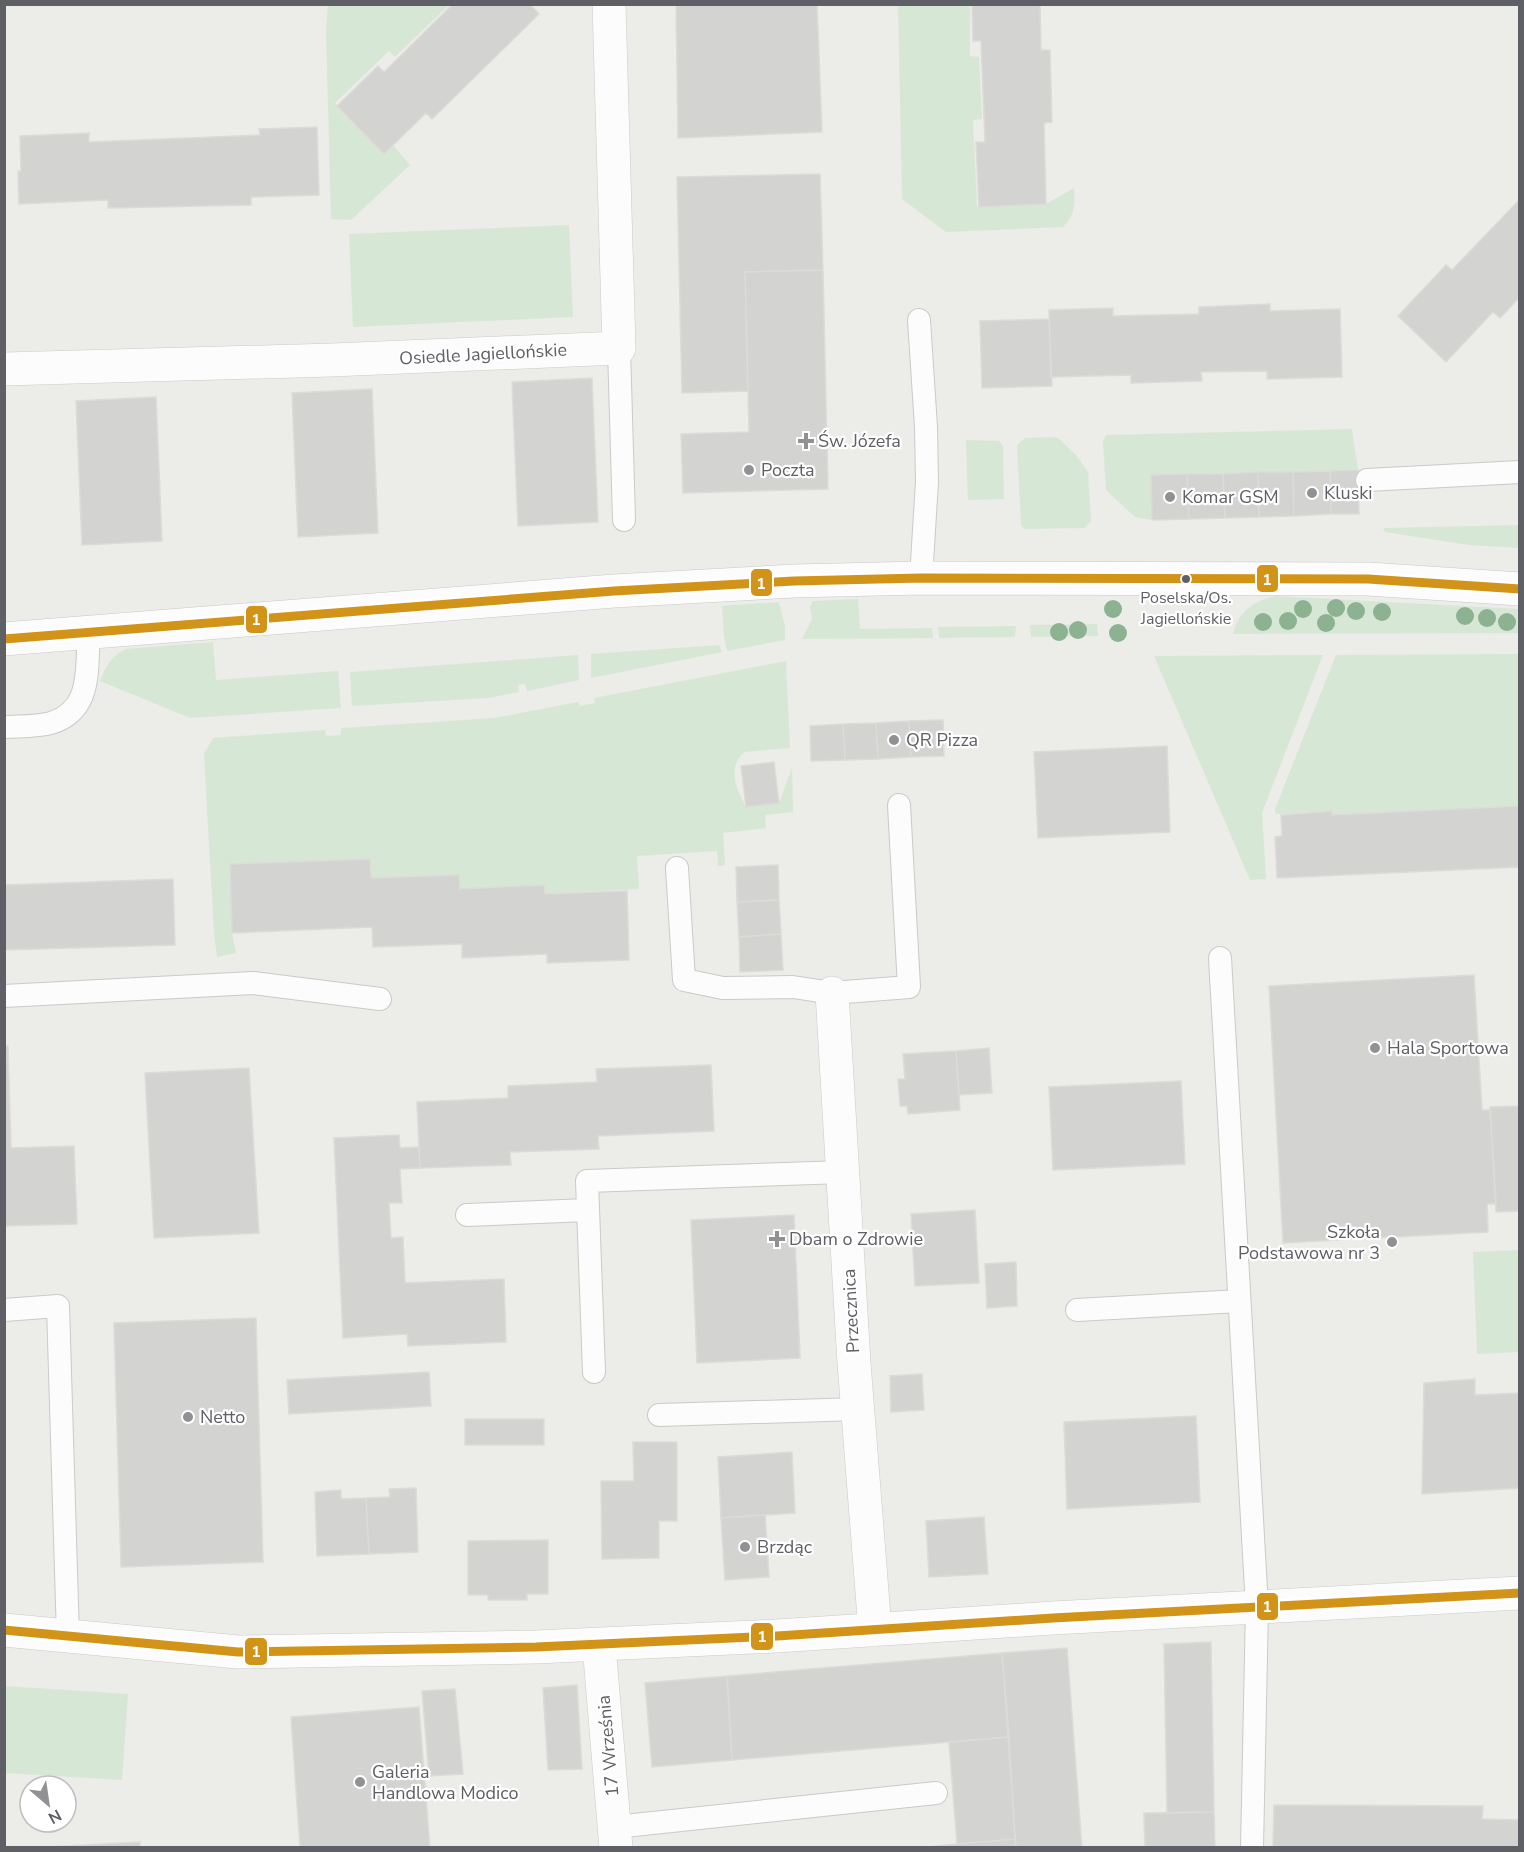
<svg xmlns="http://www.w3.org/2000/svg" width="1524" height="1852" viewBox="0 0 1524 1852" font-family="'Nunito Sans',sans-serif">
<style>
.green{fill:#d7e7d6}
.building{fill:#d3d3d1;stroke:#dcdbd7;stroke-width:1.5}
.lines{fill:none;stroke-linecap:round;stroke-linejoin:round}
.lane-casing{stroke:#cacac9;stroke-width:24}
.street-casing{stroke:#cacac9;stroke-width:34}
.secondary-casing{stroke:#c8c8c9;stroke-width:34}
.lane{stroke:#fcfcfc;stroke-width:22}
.street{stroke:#fcfcfc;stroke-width:33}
.secondary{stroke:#fcfcfc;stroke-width:33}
.bus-1-casing{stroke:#fff;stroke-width:14}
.bus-1{stroke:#d19419;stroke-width:9}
.tree{fill:#8db291}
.poi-dot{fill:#909193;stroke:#fff;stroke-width:2}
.bus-dot{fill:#5e6065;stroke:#fff;stroke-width:2}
.labels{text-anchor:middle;stroke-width:4.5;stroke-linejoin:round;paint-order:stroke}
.bus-label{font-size:16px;fill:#5e6065;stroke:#fff}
.street-label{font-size:18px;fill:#5e6065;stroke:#fff}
.poi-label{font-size:18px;fill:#5e6065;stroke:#fff;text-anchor:start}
.line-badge{stroke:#fff;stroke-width:2}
.badge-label{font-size:16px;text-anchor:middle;font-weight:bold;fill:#fff}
</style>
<rect width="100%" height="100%" fill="#ecece8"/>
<path class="green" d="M328 5H449L395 57 389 51 335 103 383 154 393 145 410 165 351 220 331 219 326 31Z
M898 5H970V56L979 57 982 119 973 120 977 207 1046 204 1074 188C1075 205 1075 215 1063 227L946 232 902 199Z
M569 225 573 317 353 327 349 234Z
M1352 429 1358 470 1151 475 1152 520 1135 517 1106 490 1103 441 1106 435Z
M1052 437 1058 438 1076 455 1088 472 1091 521 1085 528 1024 529 1021 525 1017 445 1025 438Z
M966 440 999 441 1003 446 1004 499 968 500Z
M1519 525V548L1469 545 1385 532 1383 528Z
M1275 596 1519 609V633L1233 634C1238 612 1254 601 1275 596Z
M858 599 860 629 932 628 933 638 802 639 812 619 810 607 813 601Z
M779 602 785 626V640L727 651 724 637 722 606Z
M1097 624 1098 636 1031 637 1030 625Z
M1016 626 1015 637 939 638 938 627Z
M213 642 216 680 338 671 341 708 190 718 100 681C106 666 111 656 126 649Z
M719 645 722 652 591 678V654Z
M1519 654V806L1332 815V811L1276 814 1275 809 1336 655Z
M578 655 579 680 527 691 525 684 518 685 519 692 488 698 352 706 350 672Z
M1323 655 1262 813 1266 879 1250 880 1154 656Z
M786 661 790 748 744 752C726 770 737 789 746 807L779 803 792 768 793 812 765 815 766 828 723 833 725 865 718 866 717 851 637 856 639 889 545 894 544 885 460 889 459 875 371 878 369 859 230 864 232 933 236 953 217 957 214 933 204 754 213 738 325 730 326 736 341 735V728L495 718 578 702 580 706 595 703 594 698Z
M1519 1250V1352L1477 1354 1473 1252Z
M5 1686 128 1694 122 1780 5 1773Z"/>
<path class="building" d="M453 4H530L539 14 432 119 426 113 384 154 337 106 378 66 384 72Z
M676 4H817L822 132 678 138Z
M972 4H1040L1041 50H1050L1052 122 1044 123 1046 204 979 207 976 142H985L981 41H973Z
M317 127 319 195 251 197V205L108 208V200L19 204 18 171H21L20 136 89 133V142L260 135 259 129Z
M820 174 823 270 745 272 748 391 682 393 677 177Z
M1520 199V297L1500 318 1493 312 1446 362 1398 316 1446 265 1452 270Z
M823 270 828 489 683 493 681 434 749 432 745 272Z
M1270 304V311L1340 309 1342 377 1267 379V371L1201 372 1202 381 1131 383V375L1051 377 1049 310 1113 308V316L1199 314V307Z
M1049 319 1052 386 982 388 980 321Z
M592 378 598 522 518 526 512 382Z
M372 389 378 533 298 537 292 393Z
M156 397 162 541 82 545 76 401Z
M1358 470 1359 514H1331L1330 471Z
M1330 471 1331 514 1294 516 1293 472Z
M1258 472 1259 517 1225 518 1223 474Z
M1258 472H1293L1294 516 1259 517Z
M1187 474 1189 519 1152 520 1151 475Z
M1187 474H1223L1225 518 1189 519Z
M943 720 944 756 911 757 909 721Z
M909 721 911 757 878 759 876 723Z
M876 723 878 759 845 760 843 724Z
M843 724 845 760 811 761 810 726Z
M1167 746 1170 832 1038 838 1034 752Z
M774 762 779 803 746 807 741 766Z
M1520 806V867L1277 878 1275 837 1282 836 1281 815 1332 811V815Z
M370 859 371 878 459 875 460 889 544 885 545 894 627 891 629 960 547 963V954L462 958V944L373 947 372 927 232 933 230 864Z
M778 865 779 900 737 902 736 867Z
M173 879 175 945 4 950V885Z
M779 900 781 934 739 937 737 902Z
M781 934 783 970 740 972 739 937Z
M1474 975 1482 1110H1490L1496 1204H1487L1488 1232 1283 1243 1269 986Z
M4 1046H8L11 1148 74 1146 77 1224 4 1226Z
M989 1048 992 1093 959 1095 956 1051Z
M956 1051 960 1110 908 1114 907 1106H900L898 1079H905L903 1054Z
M711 1065 714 1131 598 1136 599 1149 510 1152 511 1165 420 1168 417 1102 508 1098V1086L597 1082 596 1069Z
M249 1068 259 1233 154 1238 145 1073Z
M1181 1081 1185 1164 1053 1170 1049 1087Z
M1520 1106V1211L1496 1212 1490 1107Z
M399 1135 400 1148 419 1147 420 1168 400 1169 402 1203H389L391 1238 403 1237 405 1283 504 1279 506 1342 408 1346 407 1334 343 1338 334 1138Z
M975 1210 979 1283 915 1286 911 1214Z
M794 1215 800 1358 697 1363 691 1220Z
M1016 1262 1017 1306 987 1308 985 1264Z
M256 1318 263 1562 121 1567 114 1323Z
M429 1372 431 1406 289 1414 287 1380Z
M922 1374 924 1410 891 1412 890 1376Z
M1475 1379V1395L1520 1393V1488L1422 1494 1424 1383Z
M1196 1416 1200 1502 1067 1509 1064 1422Z
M465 1419H544V1445H465Z
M633 1442H677V1521H659V1558L602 1559 601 1481H634Z
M792 1452 795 1513 721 1518 718 1457Z
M416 1488 418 1552 369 1554 366 1498 390 1497 389 1489Z
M341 1490V1499L366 1498 369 1554 317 1556 315 1492Z
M765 1515 769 1577 725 1580 721 1518Z
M984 1517 988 1574 929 1577 926 1521Z
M548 1540V1594H527V1600H488V1595H468V1541Z
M1211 1642 1214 1812 1167 1813 1164 1644Z
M1067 1648 1082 1848H1016L1002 1653Z
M1002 1653 1009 1737 732 1760 727 1676Z
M727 1676 732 1760 652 1767 645 1683Z
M577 1685 582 1769 548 1770 543 1688Z
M455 1689 463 1774 429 1776 422 1691Z
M419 1707 430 1848H300L291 1717Z
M1009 1737 1015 1839 957 1844 949 1742Z
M1274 1805 1483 1806 1482 1819 1520 1820V1848H1273Z
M1214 1812 1215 1848H1145L1144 1813Z
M1015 1839 1016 1848H917L957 1844Z
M140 1842V1848H28Z"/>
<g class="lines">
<g class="lane-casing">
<path id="lane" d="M919 320 926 427 927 482 921 578
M619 348 624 520
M1367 480 1520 472
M4 727C19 726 37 727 51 723 93 710 86 669 89 633
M677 868 684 980 723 988 793 987 832 993 909 987 899 805
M1220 958 1257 1607 1252 1848
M4 996 253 983 380 999
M467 1215 588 1210
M4 1310 58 1306 68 1637
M1077 1310 1239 1301
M594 1372 587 1181 843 1172
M659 1415 858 1409
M615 1827 936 1793"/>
</g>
<g class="street-casing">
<path id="street" d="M4 369 332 360 619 348 609 4
M832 993 854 1363 875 1630
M4 1630 238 1652 536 1647 777 1636 1053 1618 1520 1593
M599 1645 616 1848"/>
</g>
<g class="secondary-casing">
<path id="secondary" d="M4 639 614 591 794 581 921 578 1368 579 1520 589"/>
</g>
<use href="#lane" class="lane"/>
<use href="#street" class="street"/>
<use href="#secondary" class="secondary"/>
<g class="bus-1-casing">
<path id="bus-1" d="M4 639 614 591 794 581 921 578 1368 579 1520 589
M4 1630 238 1652 536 1647 777 1636 1053 1618 1520 1593"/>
</g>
<use href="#bus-1" class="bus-1"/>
</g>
<g class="tree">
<circle cx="1336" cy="608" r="9"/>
<circle cx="1113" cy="609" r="9"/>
<circle cx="1303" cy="609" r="9"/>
<circle cx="1356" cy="611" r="9"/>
<circle cx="1382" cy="612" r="9"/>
<circle cx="1465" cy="616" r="9"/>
<circle cx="1487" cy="618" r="9"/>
<circle cx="1288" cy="621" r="9"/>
<circle cx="1263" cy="622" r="9"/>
<circle cx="1507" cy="622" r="9"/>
<circle cx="1326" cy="623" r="9"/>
<circle cx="1078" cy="630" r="9"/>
<circle cx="1059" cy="632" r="9"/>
<circle cx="1118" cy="633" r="9"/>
</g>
<g class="poi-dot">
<path d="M803 432h6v6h6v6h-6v6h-6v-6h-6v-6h6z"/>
<circle cx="749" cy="470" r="6"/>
<circle cx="1312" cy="493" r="6"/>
<circle cx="1170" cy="497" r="6"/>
<circle cx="894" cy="740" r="6"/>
<circle cx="1375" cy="1048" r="6"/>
<path d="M774 1230h6v6h6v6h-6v6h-6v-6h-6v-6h6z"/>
<circle cx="1392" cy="1242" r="6"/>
<circle cx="188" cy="1417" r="6"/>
<circle cx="745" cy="1547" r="6"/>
<circle cx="360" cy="1782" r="6"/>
</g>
<circle class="bus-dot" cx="1186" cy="579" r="5"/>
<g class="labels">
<g class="bus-label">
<text x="1186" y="603">Poselska/Os.<tspan x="1186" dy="21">Jagiellońskie</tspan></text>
</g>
<g class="street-label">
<text transform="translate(483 354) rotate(-3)" y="6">Osiedle Jagiellońskie</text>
<text transform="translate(851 1311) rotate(-93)" y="6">Przecznica</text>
<text transform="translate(608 1746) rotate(-95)" y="6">17 Września</text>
</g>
<g class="poi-label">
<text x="818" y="447">Św. Józefa</text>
<text x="761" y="476">Poczta</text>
<text x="1324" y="499">Kluski</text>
<text x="1182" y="503">Komar GSM</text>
<text x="906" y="746">QR Pizza</text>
<text x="1387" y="1054">Hala Sportowa</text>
<text x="1380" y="1238" text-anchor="end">Szkoła<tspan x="1380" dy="21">Podstawowa nr 3</tspan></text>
<text x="789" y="1245">Dbam o Zdrowie</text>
<text x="200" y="1423">Netto</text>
<text x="757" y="1553">Brzdąc</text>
<text x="372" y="1778">Galeria<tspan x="372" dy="21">Handlowa Modico</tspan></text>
</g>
</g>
<g class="line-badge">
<rect x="1256" y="564" width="23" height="29" rx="6" fill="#d19419"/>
<rect x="750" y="568" width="23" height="29" rx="6" fill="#d19419"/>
<rect x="245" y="605" width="23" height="29" rx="6" fill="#d19419"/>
<rect x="1256" y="1592" width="23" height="29" rx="6" fill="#d19419"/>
<rect x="750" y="1622" width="24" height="29" rx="6" fill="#d19419"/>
<rect x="244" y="1637" width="24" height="29" rx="6" fill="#d19419"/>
</g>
<g class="badge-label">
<text x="1267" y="585">1</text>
<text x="761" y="589">1</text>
<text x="256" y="625">1</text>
<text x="1267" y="1612">1</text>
<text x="762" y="1642">1</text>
<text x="256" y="1657">1</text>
</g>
<rect width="1524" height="1852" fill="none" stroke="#5e6065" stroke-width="12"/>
<g transform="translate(48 1804) rotate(151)"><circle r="28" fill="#ffffff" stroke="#bfbfc1" stroke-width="1.5"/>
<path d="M0-4.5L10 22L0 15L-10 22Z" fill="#909193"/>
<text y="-9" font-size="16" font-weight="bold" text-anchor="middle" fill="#5e6065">N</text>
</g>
</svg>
